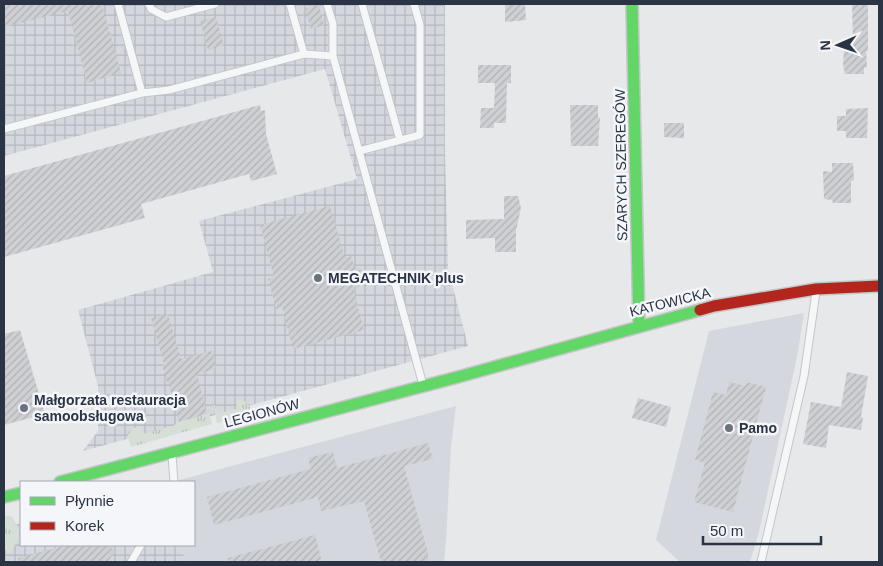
<svg xmlns="http://www.w3.org/2000/svg" width="883" height="566" viewBox="0 0 883 566" font-family="Helvetica,sans-serif">
<style>
.built{fill:#d4d7dd}
.industrial{fill:url(#industrial-grid)}
.grass{fill:url(#grass-tufts)}
.building{fill:url(#building-hatch)}
.lines{fill:none;stroke-linecap:round;stroke-linejoin:round}
.lane-casing{stroke:#c4c6c8;stroke-width:9}
.fast-casing{stroke:#c4c6c8;stroke-width:14}
.jam-casing{stroke:#c4c6c8;stroke-width:14}
.lane{stroke:#f5f6f7;stroke-width:7}
.fast{stroke:#63d668;stroke-width:11}
.jam{stroke:#b3261e;stroke-width:11}
.poi-dot{fill:#6c737f;stroke:#f4f6f9;stroke-width:2}
.labels{text-anchor:middle;stroke-width:5;stroke-linejoin:round;paint-order:stroke}
.street-label{font-size:14px;fill:#2b3445;stroke:#f4f6f9}
.poi-label{font-size:14px;font-weight:bold;fill:#2b3445;stroke:#f4f6f9;text-anchor:start}
</style>
<defs>
<pattern id="industrial-grid" width="8" height="8" patternUnits="userSpaceOnUse" patternTransform="scale(1.25)"><rect width="8" height="8" fill="#d4d7dd"/><path d="M0 4h8M4 0v8" fill="none" stroke="#b6b9bf"/></pattern>
<pattern id="grass-tufts" width="24" height="20" patternUnits="userSpaceOnUse" patternTransform="scale(1.25)"><rect width="24" height="20" fill="#d6ded6"/><path d="M3 7l-1-3M5 7V3M7 7l1-3M15 17l-1-3M17 17v-4M19 17l1-3" fill="none" stroke="#b8bfb9"/></pattern>
<pattern id="building-hatch" width="6" height="6" patternUnits="userSpaceOnUse" patternTransform="scale(1.25)"><rect width="6" height="6" fill="#ced0d3"/><path d="M-1 1l2-2M0 6l6-6M5 7l2-2" fill="none" stroke="#b1b3b6"/></pattern>
</defs>
<rect width="100%" height="100%" fill="#e6e8ea"/>
<path class="built" d="M804 313 797 357 759 532 750 562H680L656 540 709 331Z
M456 406 451 447 446 540 444 562H185L182 545H194V482H172Z"/>
<path class="industrial" d="M4 4H445V154L448 268 468 346 83 451 98 431V386L78 310 213 272 199 221 357 179 325 69 4 156Z
M21 523V545H182L185 562H4V527Z"/>
<path class="grass" d="M236 400 245 401 250 407V414L217 423 213 405H215L218 414 237 409Z
M209 412 212 424 131 447 128 438V432L138 426 141 427 143 434 173 426 180 420Z
M4 516H11C23 531 21 541 8 554L4 548Z"/>
<path class="building" d="M4 4H102L121 73 87 83 68 11 4 27Z
M505 4H525L526 20 505 22Z
M852 4H868V51H866L867 67 864 68V74H845L843 64 844 50 852 51 851 41H853Z
M319 5 324 25 311 29 305 9Z
M216 17 224 45 208 50 200 21Z
M478 65H511V83H507L506 123H494V128H480L481 108H494L495 83H478Z
M260 105 261 111 265 110 266 134 277 174 251 181 249 174 141 204 145 218 4 257V176Z
M570 105H598V117L600 118 598 146H571Z
M868 108 867 138H846V131H837V116H846V109Z
M664 123H684V138L664 137Z
M832 163H853L854 180 851 181V203H833L832 200 824 199 823 171 832 172Z
M504 196H518L521 208 516 230V252H495V238L466 239V220L504 219Z
M330 206 345 258 351 256 355 269 382 274 358 280 360 286 353 288 364 330 293 349 282 307 276 309 268 279 274 277 260 225Z
M168 314 181 359 212 351 216 369 197 374 207 414 179 422 168 382H167L162 364H164L151 318Z
M20 330 45 414 4 425V334Z
M847 372 868 376 861 417 863 418 861 430 829 425 826 448 803 444 811 402 841 407Z
M729 382 745 386 746 382 766 387 733 512 694 502 705 463 695 460 713 392 726 395Z
M638 398 671 407 666 427 632 418Z
M428 443 433 459 404 466 428 553V562H381L364 501 321 511 318 497 214 525 207 497 311 469 308 458 333 452 337 468Z
M315 535 322 562H228V558Z
M68 545H106L115 550 108 562H18V558Z"/>
<g class="lines">
<g class="lane-casing">
<path id="lane" d="M118 4 142 93
M149 4 151 9 166 17 215 4
M290 4 304 54
M327 4 333 24V56
M362 4 400 140
M4 129 142 93 169 90 304 54 333 56 423 385
M359 151 420 135V25L414 4
M172 455 174 482
M131 562 141 545
M761 562 804 376 816 292"/>
</g>
<g class="fast-casing">
<path id="fast" d="M632 4 639 326
M60 482 458 377 700 310
M4 497 21 493"/>
</g>
<g class="jam-casing">
<path id="jam" d="M700 310 714 306 816 289 879 286"/>
</g>
<use href="#lane" class="lane"/>
<use href="#fast" class="fast"/>
<use href="#jam" class="jam"/>
</g>
<g class="poi-dot">
<circle cx="318" cy="278" r="5"/>
<circle cx="24" cy="408" r="5"/>
<circle cx="729" cy="428" r="5"/>
</g>
<g class="labels">
<g class="street-label">
<text transform="translate(621 165) rotate(-91)" y="5">SZARYCH SZEREGÓW</text>
<text transform="translate(670 302) rotate(-14)" y="5">KATOWICKA</text>
<text transform="translate(262 413) rotate(-15)" y="5">LEGIONÓW</text>
</g>
<g class="poi-label">
<text x="328" y="283">MEGATECHNIK plus</text>
<text x="34" y="405">Małgorzata restauracja<tspan x="34" dy="16">samoobsługowa</tspan></text>
<text x="739" y="433">Pamo</text>
</g>
</g>
<rect width="883" height="566" fill="none" stroke="#2b3445" stroke-width="10"/>
<rect x="20" y="481" width="175" height="65" fill="#f4f6f9" stroke="#a4a8b1"/>
<rect x="30" y="497" width="25" height="8" fill="#63d668" stroke="#a4a8b1"/>
<text x="65" y="506" font-size="15" fill="#2b3445">Płynnie</text>
<rect x="30" y="522" width="25" height="8" fill="#b3261e" stroke="#a4a8b1"/>
<text x="65" y="531" font-size="15" fill="#2b3445">Korek</text>
<g transform="translate(838 45) rotate(268)" stroke="#f4f6f9" stroke-width="4" paint-order="stroke">
<path d="M0-4L9 19L0 12L-9 19Z" fill="#2b3445"/>
<text y="-8" font-size="14" font-weight="bold" text-anchor="middle" fill="#2b3445">N</text>
</g>
<path d="M703 536v8h118v-8" fill="none" stroke="#2b3445" stroke-width="2.5"/>
<text x="710" y="536" font-size="15" fill="#2b3445" stroke="#f4f6f9" stroke-width="4" paint-order="stroke">50 m</text>
</svg>
